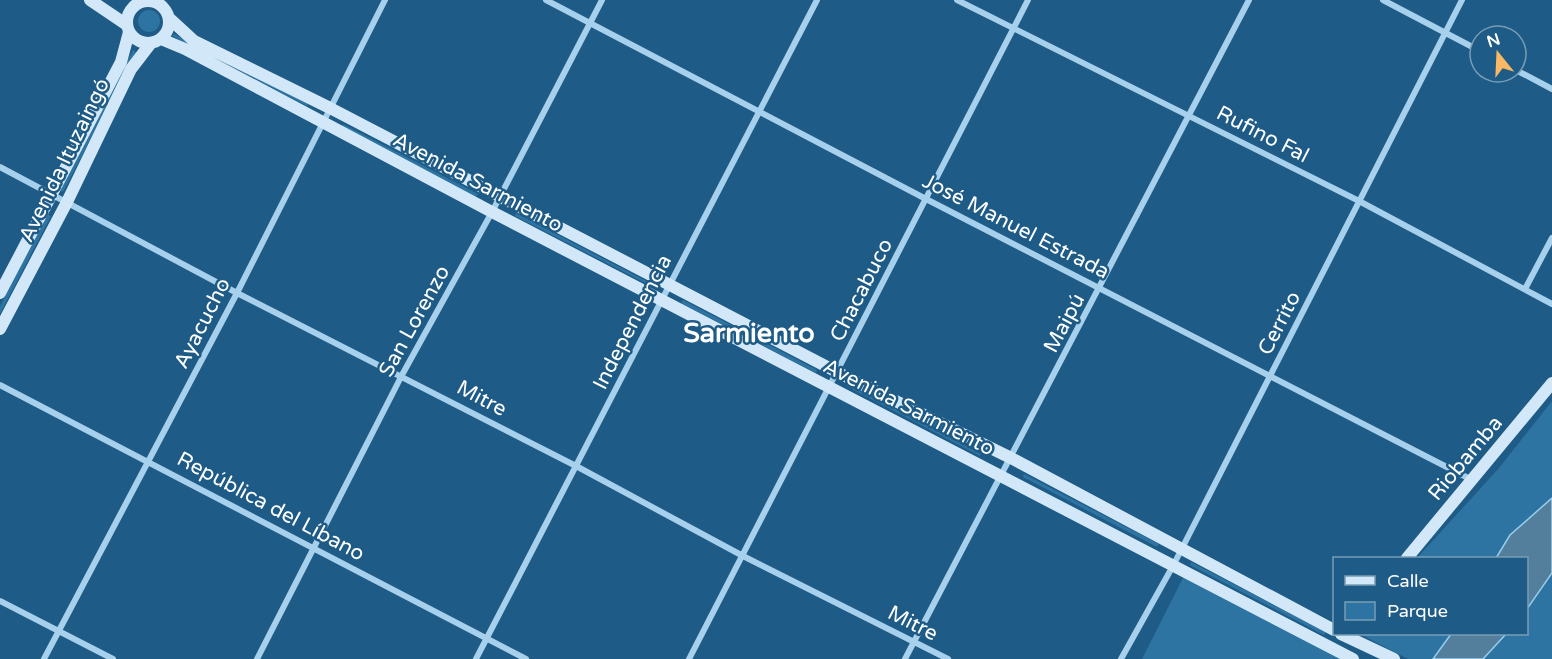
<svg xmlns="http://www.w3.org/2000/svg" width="1552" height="659" viewBox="0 0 1552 659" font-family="'Varela Round',sans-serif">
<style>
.green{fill:#2e74a2}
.water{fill:#537f9d;stroke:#99cdec;stroke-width:1.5}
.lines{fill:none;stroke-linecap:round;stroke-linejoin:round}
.street{stroke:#a6d0eb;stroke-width:6}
.secondary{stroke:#d2e8f8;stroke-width:12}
.labels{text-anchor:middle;stroke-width:5;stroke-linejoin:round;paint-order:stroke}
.street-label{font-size:21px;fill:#fff;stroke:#1e5b86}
.district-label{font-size:27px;font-weight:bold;fill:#fff;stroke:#1e5b86}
</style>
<rect width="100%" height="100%" fill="#1e5b86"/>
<path class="green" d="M138 21a11 11 0 1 1 22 0a11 11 0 1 1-22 0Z
M174 34 308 104 307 106 172 36Z
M133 50 136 52 63 192 60 190Z
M343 124 478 194 476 197 342 127Z
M516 213 650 283 649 285 515 216Z
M48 214 51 216 0 314V306Z
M683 300 817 370 816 373 681 303Z
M847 384 981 454 980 456 846 386Z
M1552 401V498L1510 535 1496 558H1417L1499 468Z
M1024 474 1159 544 1157 547 1023 477Z
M1191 562 1326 632 1324 635 1190 565Z
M1186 572 1342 659H1142Z
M1552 573V659H1483L1506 634H1526L1527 609Z
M1360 634H1451L1433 659H1408Z"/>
<path class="water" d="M1552 498V573L1527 609 1526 558H1496L1510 535Z
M1451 634H1506L1483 659H1433Z"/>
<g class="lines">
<path class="street" d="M546 0 926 199 1472 480
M957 0 1359 201 1552 304
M1383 0 1480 51
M1516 70 1552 89
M0 167 237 293 576 466 743 556 948 659
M1525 289 1552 238
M0 385 526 659
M0 601 113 659
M44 659 237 293 385 0
M257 659 402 375 492 212 602 0
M476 659 817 0
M689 659 1028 0
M905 659 1249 0
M1121 659 1174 564 1462 0"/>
<path class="secondary" d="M90 0 127 25
M127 22a21 21 0 1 1 42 0a21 21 0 1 1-42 0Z
M169 18 194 41 330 108 837 372 1011 458 1334 630
M161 39 185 49 492 212 1353 659
M0 293 121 62 129 32
M0 329 67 202 131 69 151 43
M1407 558 1552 383
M1341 634 1394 659"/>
</g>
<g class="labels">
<g class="street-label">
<text transform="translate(1263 134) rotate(27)" y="7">Rufino Fal</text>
<text transform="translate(64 160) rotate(-64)" y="7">Avenida Ituzaingó</text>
<text transform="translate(478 182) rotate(28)" y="7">Avenida Sarmiento</text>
<text transform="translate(1016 226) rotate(27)" y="7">José Manuel Estrada</text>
<text transform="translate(861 290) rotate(-63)" y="7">Chacabuco</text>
<text transform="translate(414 321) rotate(-61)" y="7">San Lorenzo</text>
<text transform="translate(632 322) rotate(-63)" y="7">Independencia</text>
<text transform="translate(202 323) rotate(-63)" y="7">Ayacucho</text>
<text transform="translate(1064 323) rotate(-62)" y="7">Maipú</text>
<text transform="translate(1279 323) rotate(-63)" y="7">Cerrito</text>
<text transform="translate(482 398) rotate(28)" y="7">Mitre</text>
<text transform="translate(909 407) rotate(27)" y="7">Avenida Sarmiento</text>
<text transform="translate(1465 458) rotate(-50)" y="7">Riobamba</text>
<text transform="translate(271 506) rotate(28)" y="7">República del Líbano</text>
<text transform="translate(913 623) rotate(27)" y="7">Mitre</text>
</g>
<g class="district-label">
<text x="749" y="342">Sarmiento</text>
</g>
</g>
<rect x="1333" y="557" width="195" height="78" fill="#1e5b86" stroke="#789db6" stroke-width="1.5"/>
<rect x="1345" y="576" width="30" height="9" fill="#d2e8f8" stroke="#789db6" stroke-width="1.5"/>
<text x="1387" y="587" font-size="18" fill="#ffffff">Calle</text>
<rect x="1345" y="602" width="30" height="18" fill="#2e74a2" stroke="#789db6" stroke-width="1.5"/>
<text x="1387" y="617" font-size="18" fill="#ffffff">Parque</text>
<g transform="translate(1498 54) rotate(342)"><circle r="28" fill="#1e5b86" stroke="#789db6" stroke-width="1.5"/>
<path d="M0-4.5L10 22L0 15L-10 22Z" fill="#fab865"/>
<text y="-9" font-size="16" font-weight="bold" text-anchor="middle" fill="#ffffff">N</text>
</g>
</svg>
